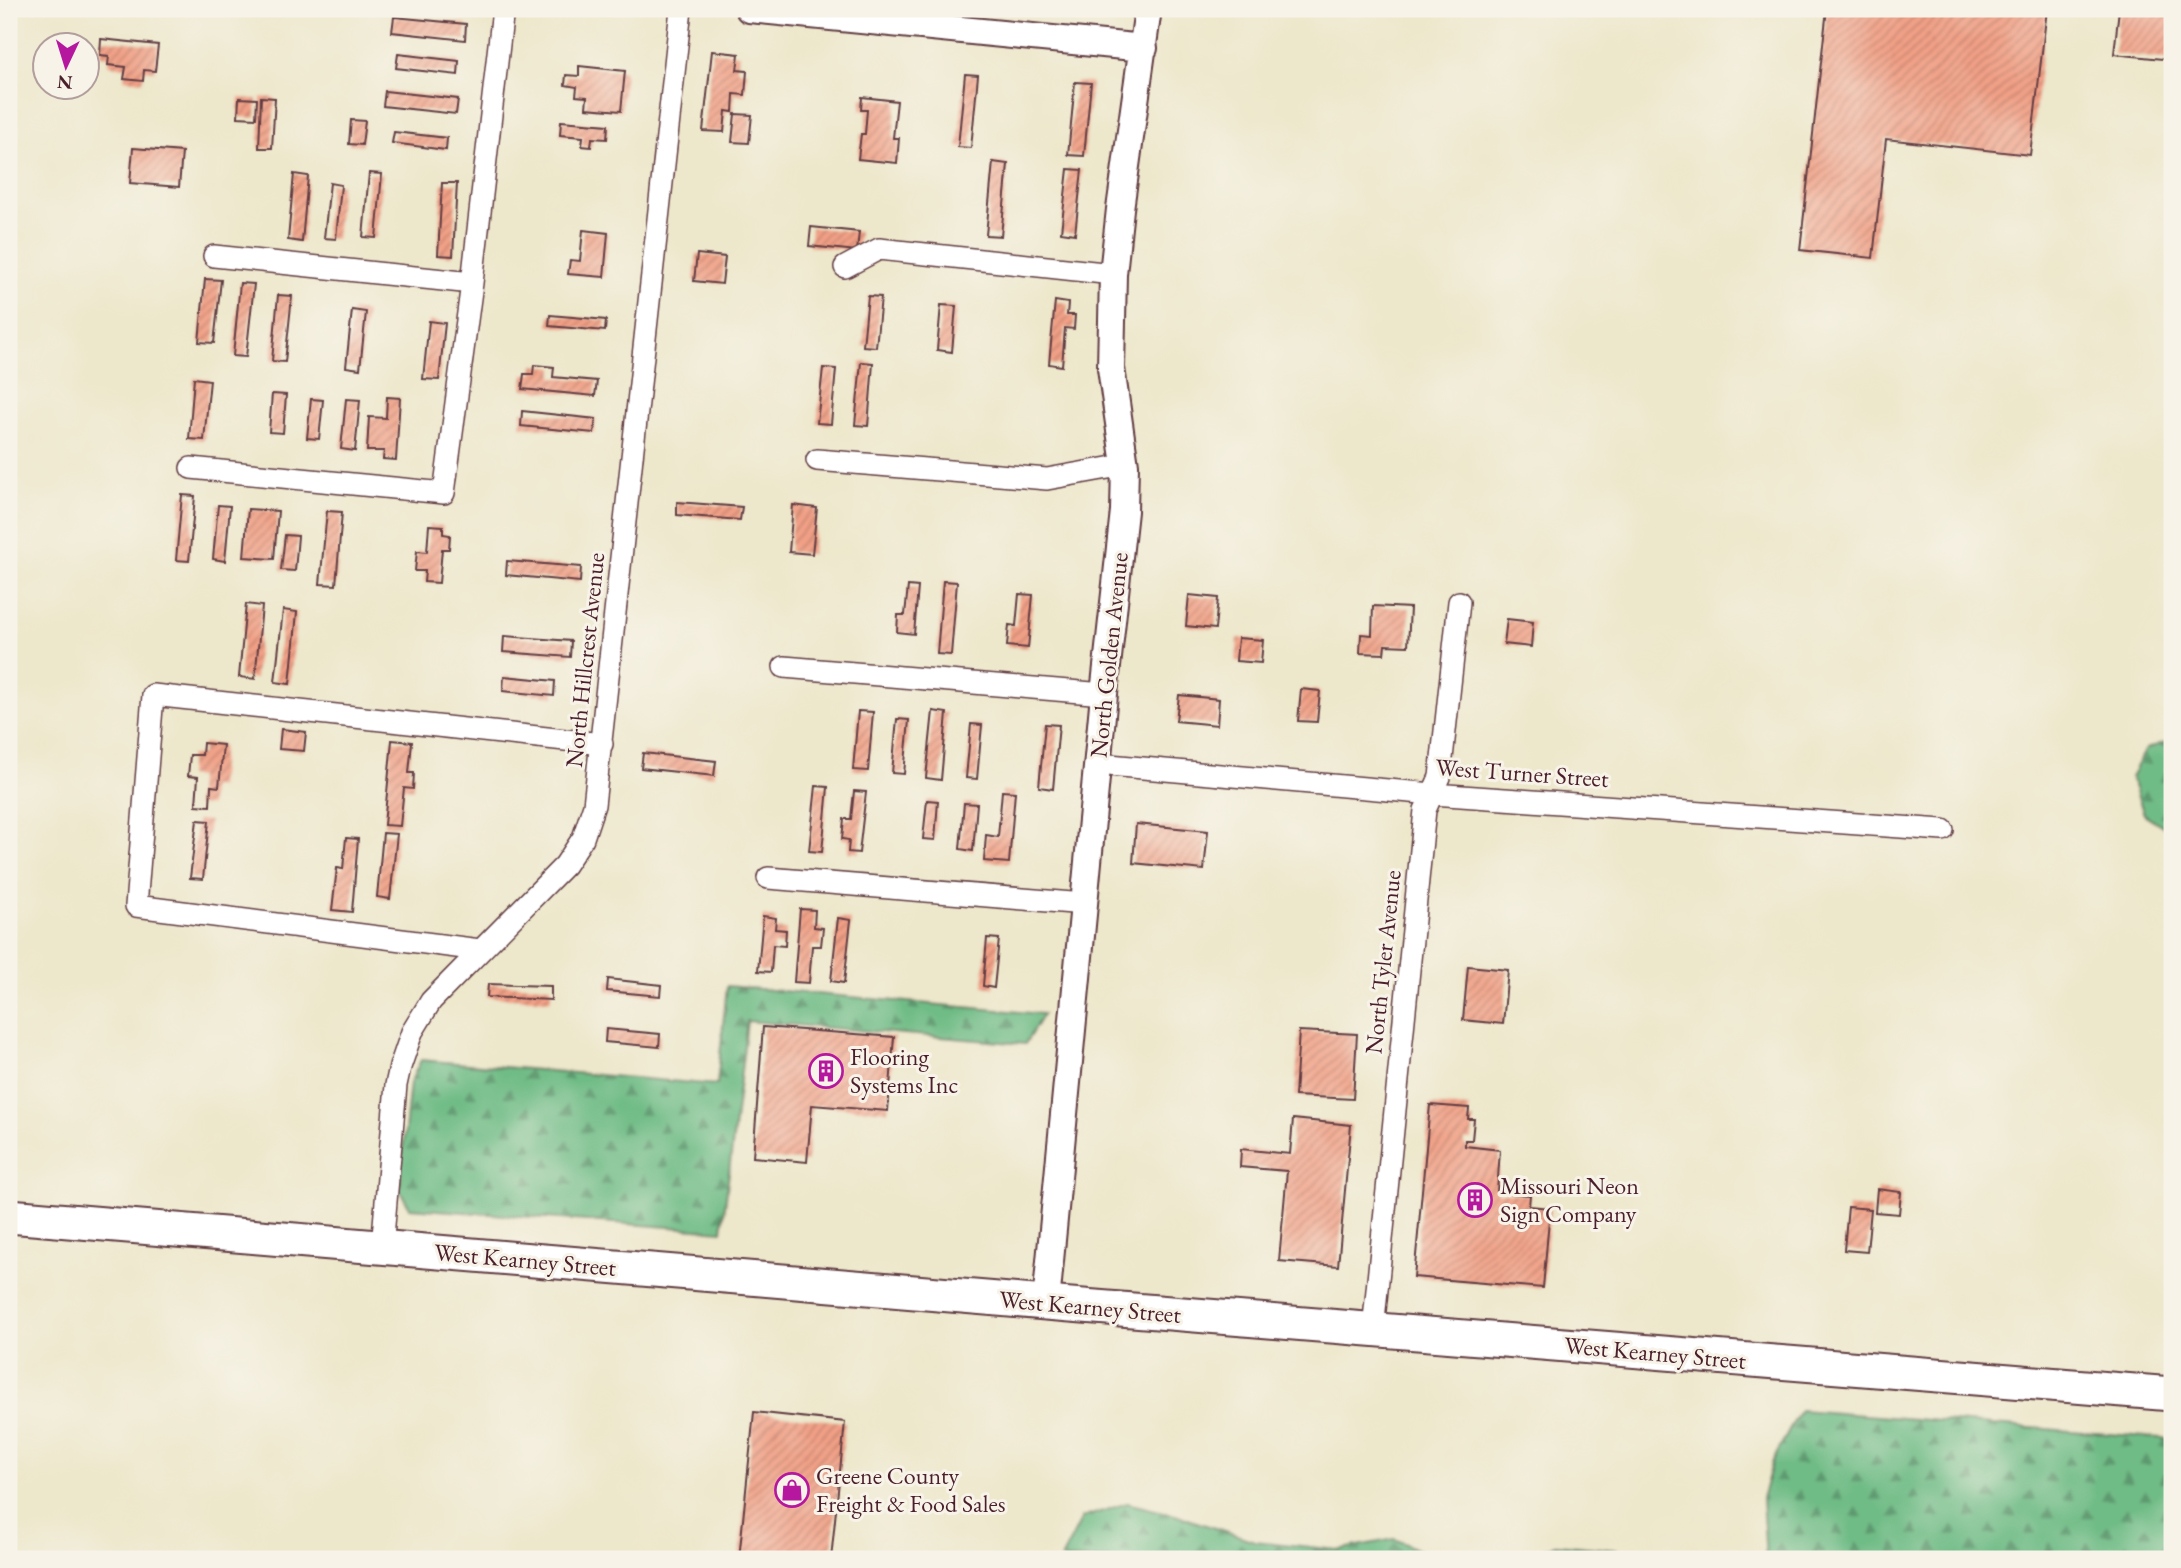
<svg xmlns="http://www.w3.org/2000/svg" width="2181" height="1568" viewBox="0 0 2181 1568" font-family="'EB Garamond',serif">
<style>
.forest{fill:url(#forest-firs);stroke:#5c6e58;stroke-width:2}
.building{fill:url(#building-hatch)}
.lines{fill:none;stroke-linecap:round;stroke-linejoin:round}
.minor-casing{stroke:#623d43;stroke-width:24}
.tertiary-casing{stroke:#623d43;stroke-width:30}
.primary-casing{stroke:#623d43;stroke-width:37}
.minor{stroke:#fff;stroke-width:21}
.tertiary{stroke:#fff;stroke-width:26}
.primary{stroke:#fff;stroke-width:33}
.labels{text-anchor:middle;stroke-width:6;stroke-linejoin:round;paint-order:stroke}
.street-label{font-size:24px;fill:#4a1f2b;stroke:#f7f3e8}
.poi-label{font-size:24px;fill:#4a1f2b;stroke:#f7f3e8;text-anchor:start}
</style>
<defs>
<pattern id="forest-firs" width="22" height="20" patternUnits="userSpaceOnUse" patternTransform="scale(1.75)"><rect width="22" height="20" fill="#6fbc86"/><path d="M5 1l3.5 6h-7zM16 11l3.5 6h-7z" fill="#5d986e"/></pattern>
<pattern id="building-hatch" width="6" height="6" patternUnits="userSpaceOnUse" patternTransform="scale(1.75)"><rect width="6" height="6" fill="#f1a086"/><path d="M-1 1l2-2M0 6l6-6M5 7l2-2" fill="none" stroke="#c5826e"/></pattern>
</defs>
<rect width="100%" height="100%" fill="#f7f3e8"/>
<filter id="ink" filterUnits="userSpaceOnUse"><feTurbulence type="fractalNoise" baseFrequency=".0143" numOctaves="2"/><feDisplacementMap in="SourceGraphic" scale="14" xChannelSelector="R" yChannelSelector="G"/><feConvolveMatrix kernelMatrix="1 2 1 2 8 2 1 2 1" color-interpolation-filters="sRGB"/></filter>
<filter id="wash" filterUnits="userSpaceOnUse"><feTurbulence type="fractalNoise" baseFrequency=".00686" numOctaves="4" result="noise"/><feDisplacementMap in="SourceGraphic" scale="28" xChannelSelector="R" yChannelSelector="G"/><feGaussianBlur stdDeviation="1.57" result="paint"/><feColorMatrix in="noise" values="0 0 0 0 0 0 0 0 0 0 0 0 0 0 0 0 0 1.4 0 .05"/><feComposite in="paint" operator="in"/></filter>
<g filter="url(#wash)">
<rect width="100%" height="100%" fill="#ede7cb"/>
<path class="forest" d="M2172 740V832L2144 814 2131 777 2146 749Z
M727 986 1043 1014 1025 1044 747 1021 722 1231 410 1208 400 1191 401 1169 410 1083 421 1060 717 1085Z
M1800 1410 2172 1439V1559H1766L1762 1498 1773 1461Z
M1127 1503 1175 1515 1255 1541 1337 1550 1395 1539 1438 1559H1061L1082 1518Z
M1555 1544 1616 1550 1632 1559H1525Z"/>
<g id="blocks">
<path class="building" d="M1827 9H2047L2030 155 1886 139 1873 258 1800 250Z
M2119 9H2172V60L2114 54Z
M394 17 466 24 465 40 392 32Z
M101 39 158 45 155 71 144 70 143 81 124 79 126 67 108 65 109 56 100 55Z
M712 51 739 54 737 70 747 71 745 95 734 94 733 112 726 111 724 132 703 131Z
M398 54 459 61 458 75 396 68Z
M579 66 625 71 621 111 586 108 587 97 576 96 577 87 565 85 566 75 579 76Z
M965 74 978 75 971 148 958 147Z
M1075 82 1091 83 1084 156 1068 155Z
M385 91 458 99 456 114 383 106Z
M261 97 275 98 272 148H259Z
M862 97 897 101 893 138H899L897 163 858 159 861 134H865L867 110H861Z
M239 98 257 99 256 118 238 117Z
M735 114 752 115 749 143 732 142Z
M351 120 365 121 362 145 349 144Z
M561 121 608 125 607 139 592 138 591 147 582 146 583 137 560 135Z
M394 132 447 138 446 150 392 143Z
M133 148 182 152 179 187 130 183Z
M993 162 1008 164 1001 236 986 235Z
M1068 169 1082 170 1075 234 1061 232Z
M369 173 382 174 376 238 363 237Z
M294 174 308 176 302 242 288 240Z
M330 183 341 185 336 239 324 238Z
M442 183H457L453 256 438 255Z
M811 227 859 232 857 251 809 246Z
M583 230 608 233 604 277 568 274 570 260 580 261Z
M697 254 725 257 722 284 694 281Z
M205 279 221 280 214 343 199 342Z
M240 283 254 284 246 357 233 356Z
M278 295 292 296 285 362 272 361Z
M868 296 881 297 876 347 863 346Z
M1055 301 1068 303 1067 315H1075L1074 329 1065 328 1062 366 1049 364Z
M941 305 956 306 952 352 937 350Z
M352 310 366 312 360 369 346 367Z
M550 315 606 320 605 331 549 326Z
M429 321 445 323 439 380 423 379Z
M861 362 873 363 868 426 855 425Z
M534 365 554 367 553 377 597 381 595 396 522 389 524 374H533Z
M823 368 836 369 831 424 817 423Z
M194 378 210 380 204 440 189 439Z
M272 394 286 395 283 433 269 432Z
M387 397 400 398 396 460 383 459 384 451H367L369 417 386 418Z
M311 399 323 400 319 439 307 438Z
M346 399 360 400 355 451 341 449Z
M522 411 596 419 594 433 521 426Z
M182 495 195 496 189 561 176 560Z
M677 502 742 507 740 520 677 515Z
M218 505 230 506 225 561 213 559Z
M793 505 817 508 812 554 789 552Z
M248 509 278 511 274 559 244 557Z
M327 511 342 512 336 585 320 584Z
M429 525 443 526V534L450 535 449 549H442L439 583 424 582 425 571H415L417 551 427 552Z
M285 535 298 536 295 571 281 570Z
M507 561 581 567 580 582 506 575Z
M943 581 957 582 951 655 937 654Z
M908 586 918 587 914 634 897 632 898 615H905Z
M1019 594 1033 595 1028 648 1007 646 1009 625 1016 626Z
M1189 595 1218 598 1215 629 1186 626Z
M246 604 262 606 255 679 239 677Z
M1373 606 1410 608 1408 646 1385 645 1384 654 1360 653 1361 634 1372 635Z
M283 610 297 612 290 684 275 682Z
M1507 619 1533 622 1531 647 1504 644Z
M504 636 571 641 570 657 503 652Z
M1238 638 1263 640 1261 663 1236 661Z
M504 676 555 681 554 696 503 691Z
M1301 689 1320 691 1317 722 1298 721Z
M1179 695 1219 699 1217 725 1176 721Z
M858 711 873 712 868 771 853 770Z
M933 711 947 713 941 780 926 778Z
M897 719 909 720 904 774 892 773Z
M971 724 982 725 977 779 966 778Z
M1045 724 1059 725 1053 789 1039 787Z
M281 729 306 732 304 751 279 749Z
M392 740 412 742 409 773H414L413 789 404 788 400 826 384 825Z
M203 743 223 745 219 787 211 786 210 806 196 805 198 777 188 776 190 755H202Z
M643 753 716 761 714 776 641 768Z
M816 786 828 787 822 852 809 851Z
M854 791 866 792 859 853 848 852 849 840 842 839 844 819H851Z
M1002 791 1015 792 1009 863 984 861 986 835 998 837Z
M927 800 938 801 935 840 923 839Z
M964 803 977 804 973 851 960 849Z
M197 820 209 821 203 879 190 878Z
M1136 824 1208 831 1204 870 1133 863Z
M383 833 397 834 390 899 377 897Z
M346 838 358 839 352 912 332 910 337 868 343 869Z
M800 909 815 910 814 927 823 928 821 946H812L809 983 794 982Z
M763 916 776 918 775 929 786 930 785 946 773 945 771 972 758 971Z
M838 918 851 920 844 983 831 981Z
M987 938 999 939 994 988 983 986Z
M1468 966 1508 970 1503 1024 1463 1020Z
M608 979 661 985 660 996 607 991Z
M488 984 551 986V1000L487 997Z
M763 1027 894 1037 888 1111 812 1105 807 1162 753 1157Z
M606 1029 660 1034 659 1047 605 1042Z
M1299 1031 1357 1034 1353 1099 1295 1096Z
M1430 1105 1469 1108 1468 1119H1474L1472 1140H1465V1146L1500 1150 1497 1192 1530 1195 1529 1206 1550 1208 1543 1288 1414 1277Z
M1293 1119 1351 1125 1338 1266 1279 1261 1287 1171 1240 1167 1241 1149 1290 1154Z
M1877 1189 1901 1192 1899 1214 1875 1212Z
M1848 1207 1871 1209 1867 1252 1844 1250Z
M754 1412 845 1422 831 1559H739Z"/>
</g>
</g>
<g filter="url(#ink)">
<use href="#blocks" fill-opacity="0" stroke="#623d43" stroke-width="2"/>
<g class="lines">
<g class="minor-casing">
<path id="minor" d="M214 256 472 283
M845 267 879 249 1113 274
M817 460 1047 479 1125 465
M191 468 444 493 472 283 503 9
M784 667 1104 694
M1098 764 1433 794 1943 830
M768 878 1085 904
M480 950 136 906 153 695 602 744
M382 1248 396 1085 400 1067 412 1032 431 1001 565 865 583 838 594 805 681 9
M1373 1330 1425 810 1440 777 1459 602"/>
</g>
<g class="tertiary-casing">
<path id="tertiary" d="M749 9 1144 48
M1046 1303 1104 694 1124 511 1125 465 1111 368 1113 274 1120 209 1148 9"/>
</g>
<g class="primary-casing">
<path id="primary" d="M9 1216 1046 1303 2172 1394"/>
</g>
<use href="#minor" class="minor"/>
<use href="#tertiary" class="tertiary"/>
<use href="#primary" class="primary"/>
</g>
</g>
<defs>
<g id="building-ring" transform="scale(1.75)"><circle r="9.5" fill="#f7f3e8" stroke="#b5179e" stroke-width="1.5"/><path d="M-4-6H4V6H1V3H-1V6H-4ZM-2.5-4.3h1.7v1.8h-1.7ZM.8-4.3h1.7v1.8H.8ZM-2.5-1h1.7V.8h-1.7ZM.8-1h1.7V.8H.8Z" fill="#b5179e"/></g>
<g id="shop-ring" transform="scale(1.75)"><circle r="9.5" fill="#f7f3e8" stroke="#b5179e" stroke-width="1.5"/><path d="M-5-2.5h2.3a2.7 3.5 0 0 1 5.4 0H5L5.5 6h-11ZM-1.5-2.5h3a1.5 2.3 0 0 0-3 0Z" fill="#b5179e"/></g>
</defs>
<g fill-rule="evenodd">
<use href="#building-ring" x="826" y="1071"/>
<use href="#building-ring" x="1475" y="1200"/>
<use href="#shop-ring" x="792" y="1490"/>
</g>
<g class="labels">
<g class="street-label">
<text transform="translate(1109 655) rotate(-84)" y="8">North Golden Avenue</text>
<text transform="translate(585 660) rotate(-84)" y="8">North Hillcrest Avenue</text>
<text transform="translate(1522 773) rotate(4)" y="8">West Turner Street</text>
<text transform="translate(1383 962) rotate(-84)" y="8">North Tyler Avenue</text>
<text transform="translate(525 1260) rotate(5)" y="8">West Kearney Street</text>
<text transform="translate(1090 1307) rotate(5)" y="8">West Kearney Street</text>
<text transform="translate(1655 1353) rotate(5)" y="8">West Kearney Street</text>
</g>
<g class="poi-label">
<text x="850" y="1065">Flooring<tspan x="850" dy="28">Systems Inc</tspan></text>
<text x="1500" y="1194">Missouri Neon<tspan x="1500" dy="28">Sign Company</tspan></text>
<text x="816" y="1484">Greene County<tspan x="816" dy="28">Freight &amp; Food Sales</tspan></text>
</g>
</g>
<rect width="2181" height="1568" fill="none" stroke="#f7f3e8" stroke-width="35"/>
<g transform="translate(66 66) rotate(184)"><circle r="33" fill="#f7f3e8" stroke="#b29e9c" stroke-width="2"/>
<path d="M0-5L12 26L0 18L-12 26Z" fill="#b5179e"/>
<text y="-10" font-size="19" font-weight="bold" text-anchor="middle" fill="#4a1f2b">N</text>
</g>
</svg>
